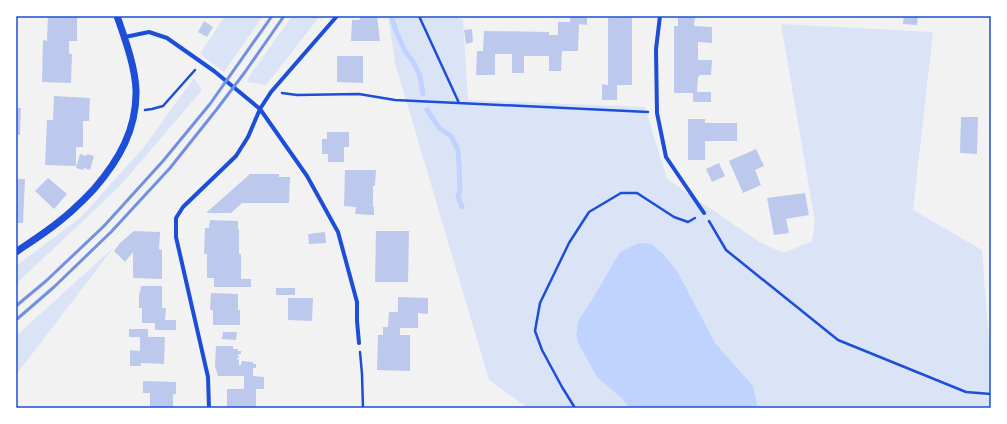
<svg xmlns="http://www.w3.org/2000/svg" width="1007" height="424" viewBox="0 0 1007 424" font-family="Montserrat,sans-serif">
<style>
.green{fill:#dbe4f7}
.water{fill:#bfd3fe}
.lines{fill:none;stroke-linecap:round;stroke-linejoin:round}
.stream{stroke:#bfd3fe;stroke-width:5}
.building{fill:#bdc9ec}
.path{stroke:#1d4ed8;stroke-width:2.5}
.minor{stroke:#1d4ed8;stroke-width:4}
.tertiary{stroke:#1d4ed8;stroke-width:7}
.rail{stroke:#7290e2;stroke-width:3}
.neatline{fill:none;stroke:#1d4ed8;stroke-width:1.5}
</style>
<rect width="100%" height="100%" fill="#f2f2f2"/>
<path class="green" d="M225 16H263L224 72 200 54Z
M292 16H320L266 85 247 82 250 75Z
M388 16H456L463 20 468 100 645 107 667 179 761 243 784 253 812 241 815 222 781 24 933 32 913 210 982 250 991 366V408H758L753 386 715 343 702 320 593 298 578 321 576 336 580 347 597 377 621 398 630 408H528L489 380 395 63Z
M194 78 202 90 118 188 16 284V266L80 218 144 147Z
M114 247 16 375V336Z"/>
<path class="water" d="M639 243 651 244 662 253 677 271 715 343 753 386 758 408H630L621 398 597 377 580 347 576 336 578 321 593 298 620 252Z"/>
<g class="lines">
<path class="stream" d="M391 16 396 31 405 51 414 63 420 76 423 94
M427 110 440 129 451 136 458 150 459 165 460 189 458 197 462 207"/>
</g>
<path class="building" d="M48 16H77V41H69V54H72L71 83 42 82 43 40 47 41Z
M362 16H377L380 41H351L352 20H359Z
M570 16H587V25L579 24 578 51H562L561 71H549V56H524V73H512V54H495V75H476L477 51H483L484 31 549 32V35H558V22H570Z
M625 16H639V18L632 17V85H617V100H602V84L608 85V18L625 17Z
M904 16H918L917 25 903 24Z
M678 17H695L694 26 712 27V43L698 42V60H712L711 75H699V77H698L697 92H711V102H693V93H674V26H678Z
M204 21 213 27 207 37 198 32Z
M472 29 473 42 466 44 464 30Z
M337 56H363V83L337 82Z
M54 96 90 98 89 121H83V147H76V166L45 165 47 120H53Z
M16 108H21L20 135H16Z
M961 117H978L977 154 960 153Z
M688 119H705V123H737V141H705V160H688Z
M327 132H349V147H344V162H328V154H322V139H327Z
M756 149 764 166 755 170 761 185 743 193 729 161Z
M80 154 87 156V154L94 156 90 170 84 168 83 170 76 168Z
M719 163 725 176 712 182 706 169Z
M345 170H376L375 186H373V207H374V215L355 214 356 207 344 206Z
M250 174H279V177H290L289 203H242L231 213H206Z
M48 178 67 194 54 209 35 191Z
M16 179H25L23 223H16Z
M805 193 809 215 786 219 789 233 774 235 767 198Z
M210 220 238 221V229H239V254H241V279H251V287H214V278H207V254H204L205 228H209Z
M134 231 160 232 159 249 162 250V279L133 278V252L125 262 114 251 120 243Z
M376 231H409L408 282H375Z
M325 232 326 243 309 244 308 234Z
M141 286H162V308H166L165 320H176V330H155V323H142V308H139V293H140Z
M276 288H295V295H276Z
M211 293 238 294V310H240V325H213V310H210Z
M398 297 428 298V314L418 313V328H400V335H410V371L377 370 378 335H383V327H388L389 312H398Z
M288 298H313L312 321 288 320Z
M129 329H148V337H165L164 364 141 363V366H130V350L140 351V337H129Z
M223 332H237L236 340 222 339Z
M216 346H233V349H238V351H241V354H238L239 358H237V360L239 359V365H241L242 361 253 362V364H256V368H253V376L264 377V389H256V408H227V389H244V376H218L215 366Z
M143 381 176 382V394H173V408H150V393H143Z"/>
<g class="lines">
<path class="path" d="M419 16 459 103
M282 93 297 95 359 94 395 100 648 112
M145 110 152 109 163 106 195 70
M709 221 726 250 838 340 966 392 991 394
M360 352 362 374 363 408
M575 408 562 387 542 350 535 331 540 303 569 243 589 212 621 193H637L674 217 688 222 695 218"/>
<path class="minor" d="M660 16 656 49 657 113 666 157 704 213
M125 37 149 32 167 38 214 71 260 109 307 176 338 232 357 302V321L359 343
M209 408 208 377 176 237V218L183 207 236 156 248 137 260 109 271 92 337 16"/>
<path class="tertiary" d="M16 252C38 237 60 223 79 204 84 200 89 194 94 189 119 160 137 129 136 90 135 66 125 39 117 16"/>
<path class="rail" d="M16 306 46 281 104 226 163 161 210 104 272 16
M16 320 54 287 111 232 170 168 217 109 245 72 284 16"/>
</g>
<rect width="1007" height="424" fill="none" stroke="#ffffff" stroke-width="34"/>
<rect x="17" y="17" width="973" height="390" class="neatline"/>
</svg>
